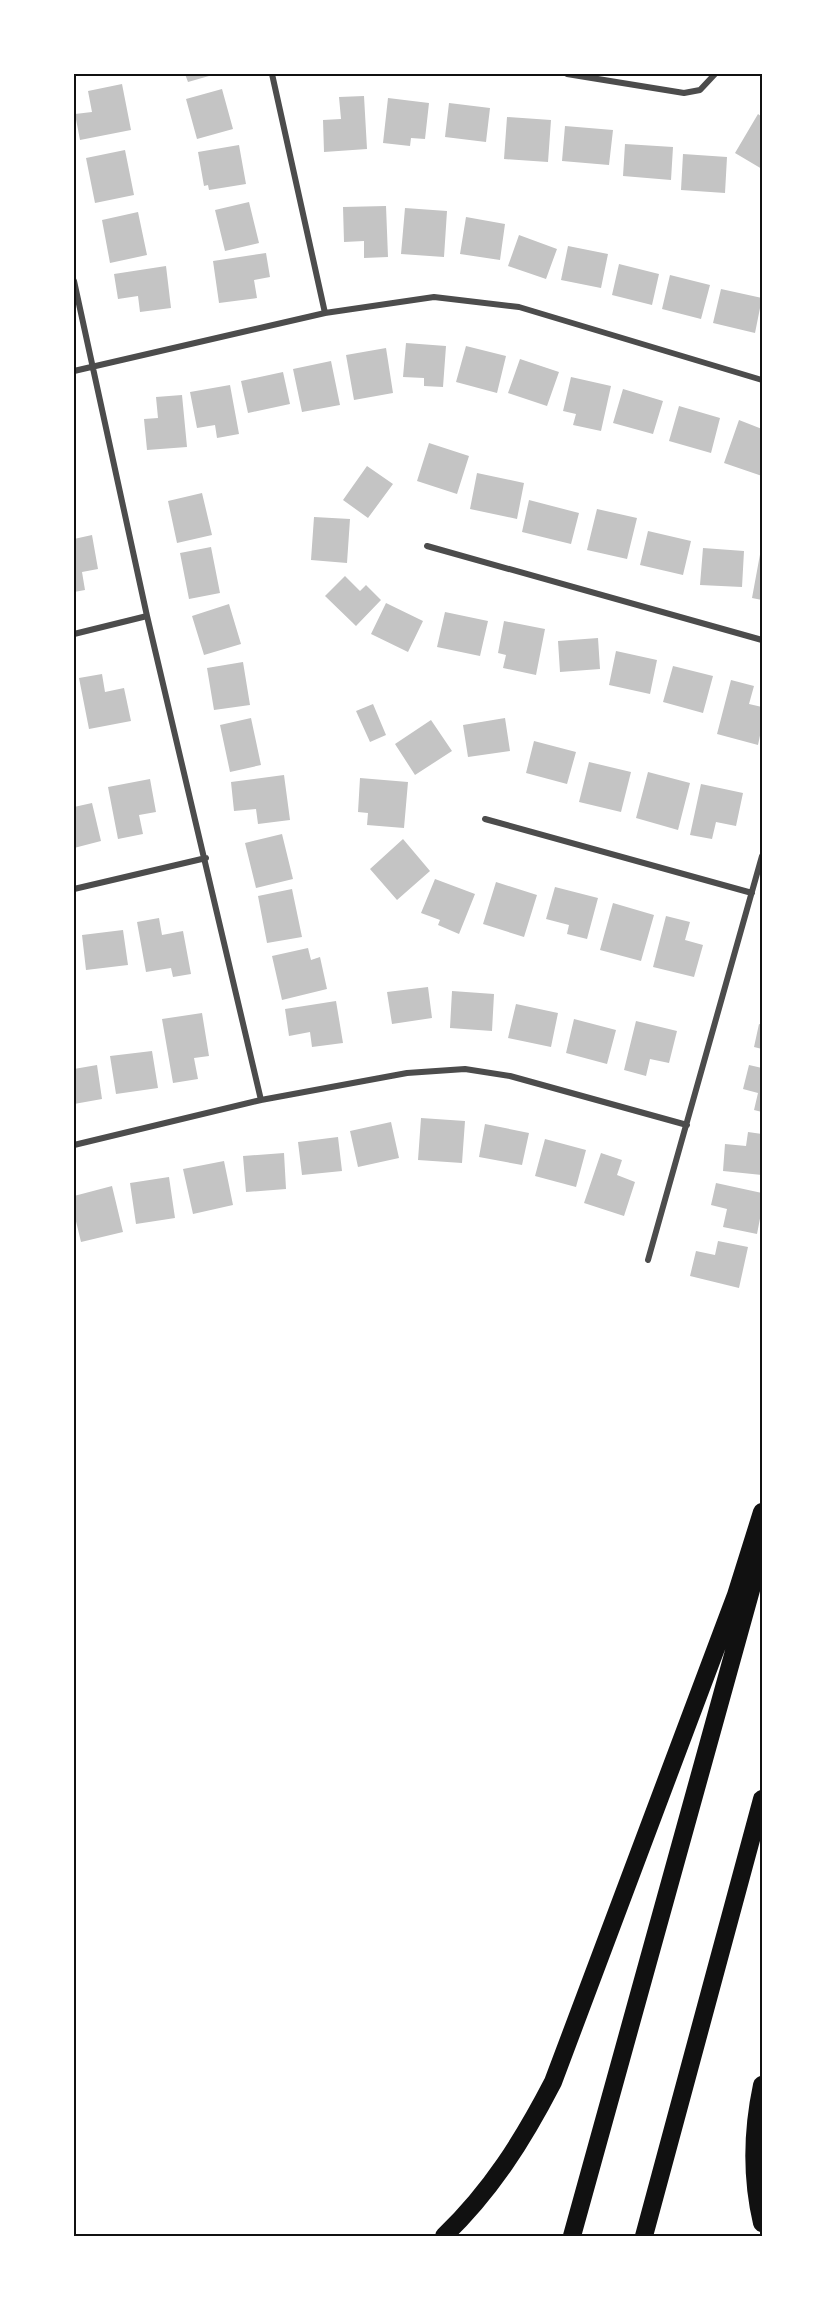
<svg xmlns="http://www.w3.org/2000/svg" width="836" height="2310" viewBox="0 0 836 2310" font-family="'Fira Sans Condensed',sans-serif">
<style>
.building{fill:#c4c4c4}
.lines{fill:none;stroke-linecap:round;stroke-linejoin:round}
.minor{stroke:#4c4c4c;stroke-width:6}
.motorway{stroke:#111;stroke-width:18}
.neatline{fill:none;stroke:#111;stroke-width:2}
</style>
<rect width="100%" height="100%" fill="#fff"/>
<path class="building" d="M185 74H216L188 82Z
M122 84 131 130 80 140 75 114 92 112 88 91Z
M222 89 233 129 197 139 186 99Z
M364 96 367 149 324 152 323 120 341 119 339 97Z
M388 98 429 103 425 139 411 138 410 146 383 143Z
M449 103 490 108 486 142 445 137Z
M758 114 762 117V169L735 153Z
M507 117 551 120 548 162 504 159Z
M565 126 613 130 609 165 562 161Z
M625 144 673 147 671 180 623 176Z
M239 145 246 184 209 190 208 185 204 186 198 152Z
M125 150 134 195 95 203 86 158Z
M683 154 727 157 725 193 681 190Z
M249 202 259 243 225 251 215 210Z
M386 206 388 257 364 258V241L344 242 343 207Z
M405 208 447 211 444 257 401 254Z
M138 212 147 255 110 263 102 220Z
M466 217 505 224 500 260 460 254Z
M519 235 557 249 546 279 508 266Z
M568 246 608 254 601 288 561 280Z
M266 253 270 277 254 280 257 298 219 303 213 261Z
M619 264 659 274 652 305 612 295Z
M166 266 171 308 140 312 138 296 118 299 114 274Z
M670 275 710 285 701 319 662 309Z
M721 289 762 298 755 333 713 323Z
M406 343 446 346 443 387 424 386V378L403 377Z
M466 346 506 356 497 393 456 382Z
M386 348 393 393 354 400 346 355Z
M520 359 559 372 547 406 508 393Z
M331 361 340 405 302 412 293 369Z
M283 372 290 404 248 413 241 381Z
M571 377 611 386 601 431 573 425 576 414 563 411Z
M230 385 239 434 217 438 215 425 197 428 190 392Z
M623 389 663 401 653 434 613 423Z
M182 395 187 447 147 450 144 419 158 418 156 397Z
M679 406 720 418 711 453 669 441Z
M739 420 762 429V476L724 463Z
M429 443 469 456 457 494 417 481Z
M367 466 393 484 368 518 343 500Z
M477 473 524 483 517 519 470 509Z
M202 493 212 535 177 543 168 501Z
M529 500 579 513 571 544 522 532Z
M597 509 637 518 627 559 587 550Z
M314 517 350 519 347 563 311 560Z
M648 531 691 541 683 575 640 565Z
M92 535 98 569 82 572 85 590 74 592V539Z
M211 547 220 593 189 599 180 553Z
M703 548 744 551 742 587 700 585Z
M761 549H762V600L752 598Z
M345 576 360 591 366 585 381 600 356 626 325 596Z
M386 603 423 621 408 652 371 634Z
M229 604 241 644 204 655 192 616Z
M445 612 488 621 480 656 437 647Z
M504 621 545 629 536 675 503 668 506 655 498 653Z
M598 638 600 669 560 672 558 641Z
M616 651 657 660 650 694 609 685Z
M243 662 250 705 214 710 207 668Z
M673 666 713 676 703 713 663 702Z
M102 674 105 692 124 688 131 721 89 729 79 678Z
M731 680 754 686 749 704 762 707V726L758 745 717 734Z
M373 704 386 735 370 742 356 711Z
M251 718 261 765 230 772 220 725Z
M505 718 510 751 468 757 463 725Z
M431 720 452 751 415 775 395 744Z
M534 741 576 752 567 784 526 773Z
M589 762 631 772 621 812 579 802Z
M648 772 690 783 678 830 636 818Z
M284 775 290 820 258 824 256 809 234 811 231 782Z
M360 778 408 782 404 828 367 825 368 813 358 812Z
M150 779 156 812 139 815 143 834 118 839 108 787Z
M701 784 743 793 736 826 716 822 712 839 690 835Z
M92 803 101 841 74 848V807Z
M282 834 293 879 256 888 245 843Z
M403 839 430 871 397 900 370 869Z
M435 879 475 894 459 934 438 925 440 920 421 913Z
M496 882 537 895 524 937 483 924Z
M555 887 598 898 587 939 567 934 569 925 546 919Z
M292 889 302 937 267 943 258 896Z
M613 903 654 915 641 961 600 950Z
M666 916 690 922 685 940 703 945 694 977 653 967Z
M159 918 162 935 183 931 191 974 173 977 171 968 146 972 137 922Z
M123 930 128 965 86 970 82 935Z
M308 948 311 960 320 957 327 989 282 1000 272 956Z
M428 987 432 1018 392 1024 387 992Z
M452 991 494 994 492 1031 450 1028Z
M336 1001 343 1043 312 1047 310 1032 289 1036 285 1009Z
M516 1004 558 1013 551 1047 508 1038Z
M202 1013 209 1056 194 1058 198 1079 173 1083 162 1019Z
M574 1019 616 1030 607 1064 566 1053Z
M636 1021 677 1031 669 1063 650 1059 646 1076 624 1070Z
M759 1024 762 1025V1049L754 1047Z
M152 1051 158 1088 116 1094 110 1056Z
M97 1065 102 1099 74 1104V1069Z
M749 1065 762 1068V1112L754 1110 758 1093 743 1089Z
M421 1118 465 1121 462 1163 418 1160Z
M391 1122 399 1158 358 1167 350 1131Z
M485 1124 529 1133 522 1165 479 1157Z
M748 1132 762 1134V1175L723 1171 725 1144 746 1146Z
M338 1137 342 1171 302 1175 298 1142Z
M545 1139 586 1150 576 1187 535 1176Z
M284 1153 286 1189 246 1192 243 1156Z
M601 1153 622 1160 617 1175 635 1182 624 1216 584 1203Z
M224 1161 233 1205 193 1214 183 1169Z
M169 1177 175 1218 136 1224 130 1183Z
M716 1183 762 1193V1208L757 1234 723 1227 727 1209 711 1205Z
M112 1186 123 1232 81 1242 74 1213V1196Z
M718 1241 748 1247 739 1288 690 1276 696 1251 715 1255Z"/>
<g class="lines">
<path class="minor" d="M272 74 325 313
M567 74 684 93 700 90 715 74
M74 281 147 616 261 1100
M74 371 325 313 434 297 519 307 762 380
M427 546 762 640
M74 634 147 616
M485 819 752 893
M74 889 206 858
M74 1145 261 1100 407 1073 465 1069 510 1076 687 1125
M648 1260 762 856"/>
<path class="motorway" d="M762 2085C752 2132 751 2176 762 2223
M444 2236C491 2191 523 2140 553 2082L736 1595 762 1512
M572 2236 761 1554
M644 2236 762 1799"/>
</g>
<rect width="836" height="2310" fill="none" stroke="#ffffff" stroke-width="150"/>
<rect x="75" y="75" width="686" height="2160" class="neatline"/>
</svg>
